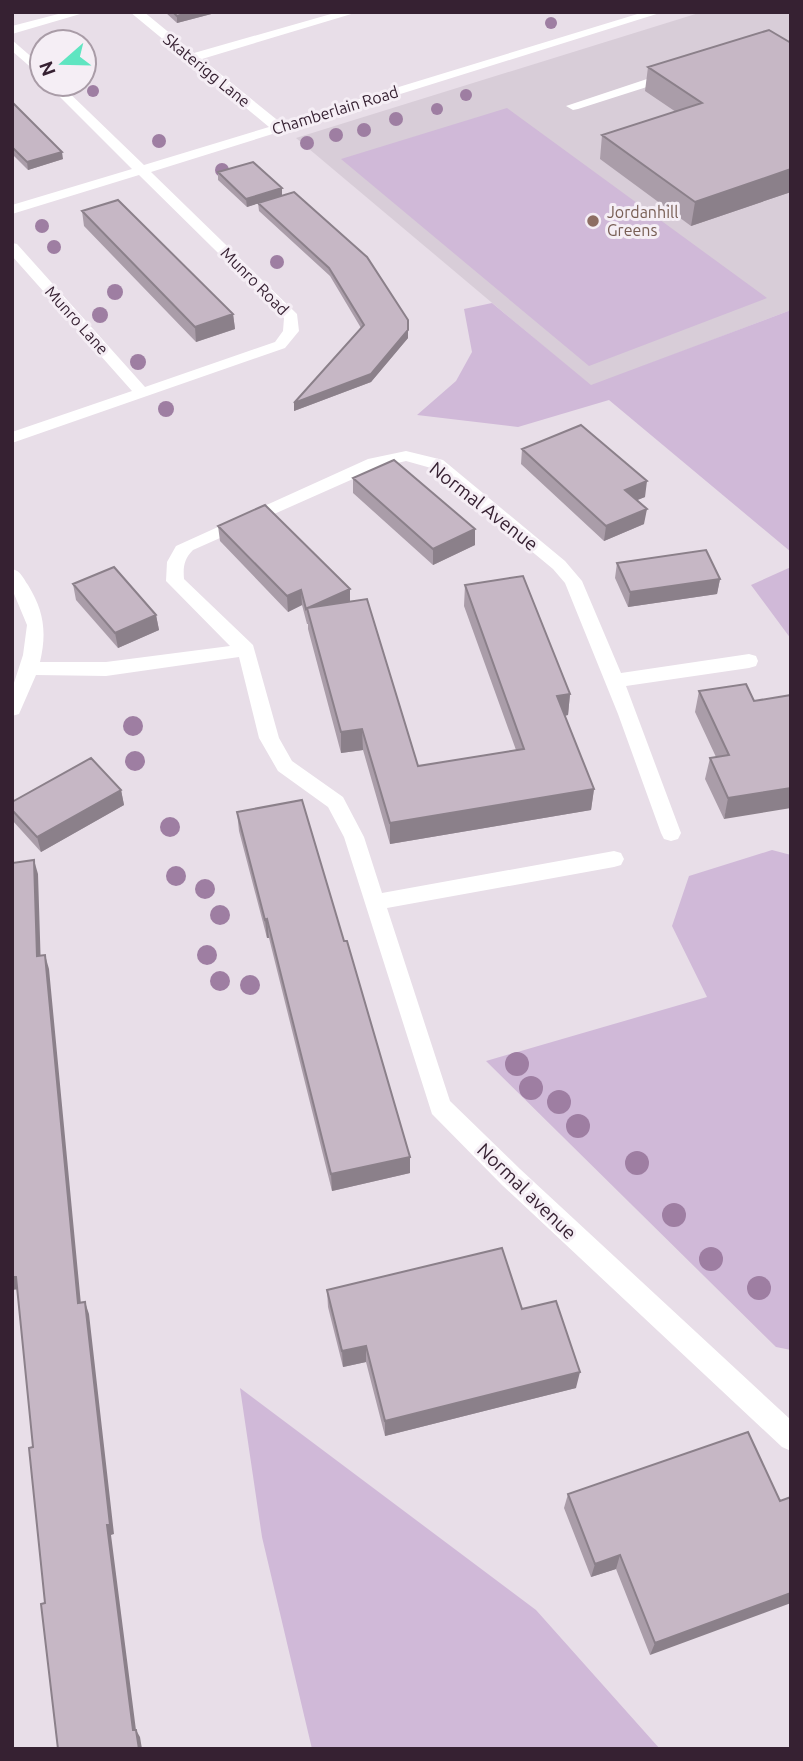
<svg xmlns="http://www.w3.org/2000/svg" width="803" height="1761" viewBox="0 0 803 1761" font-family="Ubuntu,sans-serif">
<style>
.built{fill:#d8cdd8}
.green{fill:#d0b9d8}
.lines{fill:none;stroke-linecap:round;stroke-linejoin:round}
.minor{fill:#fff;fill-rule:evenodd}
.tree{fill:#9e7ea2}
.wall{fill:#aa9da9}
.shaded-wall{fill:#8b808a}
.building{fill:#c6b7c5;stroke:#8b808a;stroke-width:2}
.education-dot{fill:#8d6e63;stroke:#f5eef5;stroke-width:2.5}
.labels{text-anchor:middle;stroke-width:6;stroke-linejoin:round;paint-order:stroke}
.far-street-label{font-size:16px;fill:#362132;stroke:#f5eef5}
.far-education-label{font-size:16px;fill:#785e54;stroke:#f5eef5;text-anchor:start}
.street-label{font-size:19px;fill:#362132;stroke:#f5eef5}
</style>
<rect width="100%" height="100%" fill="#e8dee8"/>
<path class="built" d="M702 12H791V310L591 386 296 138Z"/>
<path class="green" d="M507 108 767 298 589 366 341 159Z
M492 303 591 385 791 310V552L609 400 518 427 417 415 456 381 472 352 464 309Z
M791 567V639L751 585Z
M772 850 791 855V1350L776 1347 486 1061 707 997 672 926 689 876Z
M240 1388 536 1610 660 1749H312L262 1537Z"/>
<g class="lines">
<path class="minor" d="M66 12H87L12 34V26Z
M130 12H144L194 53 338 12H358L202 59 281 123 644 12H663L151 172 297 314 299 331 285 348 12 443V432L132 391 12 256V243L17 244 145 387 275 342 283 331 284 318 139 175 12 214V205L132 169 47 84H60L144 165 269 127Z
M12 40 42 66V77L12 51Z
M671 71 677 75 675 78 578 109 573 110 566 106Z
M406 451 443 460 565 561 582 581 621 673 749 654 756 656 758 661 756 666 749 668 626 686 681 833 678 839 671 841 664 839 661 833 618 714 565 583 553 569 431 468 406 461 380 467 193 550C184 559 183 567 184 579L253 645 279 738 292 761 343 797 364 837 382 893 614 851 621 853 624 859 621 865 614 867 387 908 450 1101 520 1169 791 1420V1451L782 1447 502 1185 432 1114 344 837 328 807 278 771 259 738 239 657 106 676 36 675 19 714 12 716V689L23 655 27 625 12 589V569C21 571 23 578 28 585 44 611 47 632 40 662H106L230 646 166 581 167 562 176 546 368 459Z"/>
</g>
<g class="tree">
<circle cx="551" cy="23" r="6"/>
<circle cx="93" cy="91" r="6"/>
<circle cx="466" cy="95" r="6"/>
<circle cx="437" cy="109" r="6"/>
<circle cx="396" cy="119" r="7"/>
<circle cx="364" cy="130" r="7"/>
<circle cx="336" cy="135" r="7"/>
<circle cx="159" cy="141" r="7"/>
<circle cx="307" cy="143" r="7"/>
<circle cx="222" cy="170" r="7"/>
<circle cx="42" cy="226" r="7"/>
<circle cx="54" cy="247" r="7"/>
<circle cx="277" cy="262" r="7"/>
<circle cx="115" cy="292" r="8"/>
<circle cx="100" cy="315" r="8"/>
<circle cx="138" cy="362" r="8"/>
<circle cx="166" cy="409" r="8"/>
<circle cx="133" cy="726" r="10"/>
<circle cx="135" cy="761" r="10"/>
<circle cx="170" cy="827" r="10"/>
<circle cx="176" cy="876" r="10"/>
<circle cx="205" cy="889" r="10"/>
<circle cx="220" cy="915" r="10"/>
<circle cx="207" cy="955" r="10"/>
<circle cx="220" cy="981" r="10"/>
<circle cx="250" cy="985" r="10"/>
<circle cx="517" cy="1064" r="12"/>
<circle cx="531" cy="1088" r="12"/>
<circle cx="559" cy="1102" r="12"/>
<circle cx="578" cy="1126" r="12"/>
<circle cx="637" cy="1163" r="12"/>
<circle cx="674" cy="1215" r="12"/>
<circle cx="711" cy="1259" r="12"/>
<circle cx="759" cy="1288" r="12"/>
</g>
<path class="wall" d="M165 12H219L177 23Z
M791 43V192L691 226 600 159 602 135 676 112 645 91 648 67Z
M12 102 63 159 28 170 12 154Z
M218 172 282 196 408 338 371 382 294 411V403L361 328 330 276 259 211 258 203 247 207 218 180Z
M82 211 233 314 235 329 196 342 84 226Z
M522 449 645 497 636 500 644 524 604 541 521 464Z
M353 478 475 529V545L433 565 353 493Z
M218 526 350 601 418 766 516 750 464 606 465 585 570 694 568 715 565 716 594 789 591 810 390 844 363 750 341 753 308 629V624H307L302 605 288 612 220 541Z
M617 563 720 579 717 594 628 607 615 578Z
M73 584 156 615 159 630 118 648 76 600Z
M699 691 754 701 724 819 705 779 710 758 716 757 695 712Z
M121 790 124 805 41 852 12 820V802Z
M237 812 344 941 410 1173 332 1191 269 938H267L239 831Z
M327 1290 522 1309 576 1388 385 1436 366 1362 343 1367 328 1307Z
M568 1494 780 1501 650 1655 616 1569 591 1577 564 1508Z"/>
<path class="shaded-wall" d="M190 12H219L177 23V16Z
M62 152 63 159 28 170 27 162Z
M791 169V192L691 226 695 202Z
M282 188V196L247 207 246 199Z
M233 314 235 329 196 342 195 327Z
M408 330V338L371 382 294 411V403Z
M647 481 645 497 623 506 625 490Z
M647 509 644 524 604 541 606 526Z
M475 529V545L433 565V549Z
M720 579 717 594 628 607 630 592Z
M350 589V604L307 609Z
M301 590 302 605 288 612 287 596Z
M156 615 159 630 118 648 115 633Z
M570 694 568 715 555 717 557 696Z
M362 729 363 750 341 753V732Z
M791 788V808L724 819 728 798Z
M594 789 591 810 390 844V823Z
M121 790 124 805 41 852 37 837Z
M34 860 38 874 41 970 37 956Z
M267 919 269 938H267L265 920Z
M45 955 49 969 82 1315 78 1303Z
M410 1157V1173L332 1191 331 1174Z
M12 1277H16L20 1289 12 1290Z
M85 1302 89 1314 114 1534 111 1535 137 1738 133 1730 107 1525Z
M366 1346V1362L343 1367 342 1351Z
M580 1372 576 1388 385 1436V1421Z
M620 1555 616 1569 591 1577 595 1564Z
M791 1593V1603L650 1655 655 1643Z
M136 1730 140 1737 142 1749H139Z"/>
<path class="building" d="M173 12H190L177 16Z
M769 30 791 43V169L695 202 602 135 702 103 648 67Z
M12 102 62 152 27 162 12 147Z
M253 162 282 188 246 199 218 172Z
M294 192 367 257 408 320V330L371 374 294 403 364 325 329 268 258 203Z
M118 200 233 314 195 327 82 211Z
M581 425 647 481 625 490 647 509 606 526 522 449Z
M394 460 475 529 433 549 353 478Z
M265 505 350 589 310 607 307 608 306 609 301 590 287 596 218 526Z
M706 550 720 579 630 592 617 563Z
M114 567 156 615 115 633 73 584Z
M523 576 570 694 557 696 594 789 390 823 362 729 341 732 307 608 367 599 418 766 524 749 465 585Z
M746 684 754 701 791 695V788L728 798 710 758 729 755 699 691Z
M91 758 121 790 37 837 12 810V802Z
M302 800 344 941H347L410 1157 331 1174 267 919 265 920 237 812Z
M34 860 37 956 45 955 78 1303 85 1302 110 1525H107L133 1730H136L139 1749H58L41 1604 45 1603 29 1448 33 1447 16 1277H12V863Z
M502 1248 522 1309 556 1301 580 1372 385 1421 366 1346 342 1351 327 1290Z
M748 1432 780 1501 791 1497V1593L655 1643 620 1555 595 1564 568 1494Z"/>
<circle class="education-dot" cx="593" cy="221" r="7"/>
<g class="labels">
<g class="far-street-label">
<text transform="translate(207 70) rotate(39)" y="6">Skaterigg Lane</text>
<text transform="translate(335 110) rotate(-17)" y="6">Chamberlain Road</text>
<text transform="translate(255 281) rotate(45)" y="6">Munro Road</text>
<text transform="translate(77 320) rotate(48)" y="6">Munro Lane</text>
</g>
<g class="far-education-label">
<text x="607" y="218">Jordanhill<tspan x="607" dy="18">Greens</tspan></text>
</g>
<g class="street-label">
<text transform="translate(484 506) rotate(38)" y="7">Normal Avenue</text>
<text transform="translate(527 1191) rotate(44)" y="7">Normal avenue</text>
</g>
</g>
<rect width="803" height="1761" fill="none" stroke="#362132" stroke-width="28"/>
<g transform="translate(63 63) rotate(250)"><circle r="33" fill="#f5eef5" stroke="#a99ca7" stroke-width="2"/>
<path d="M0-5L12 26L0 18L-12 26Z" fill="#5fe5c1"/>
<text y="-10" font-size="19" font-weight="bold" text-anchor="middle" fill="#362132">N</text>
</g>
</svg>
